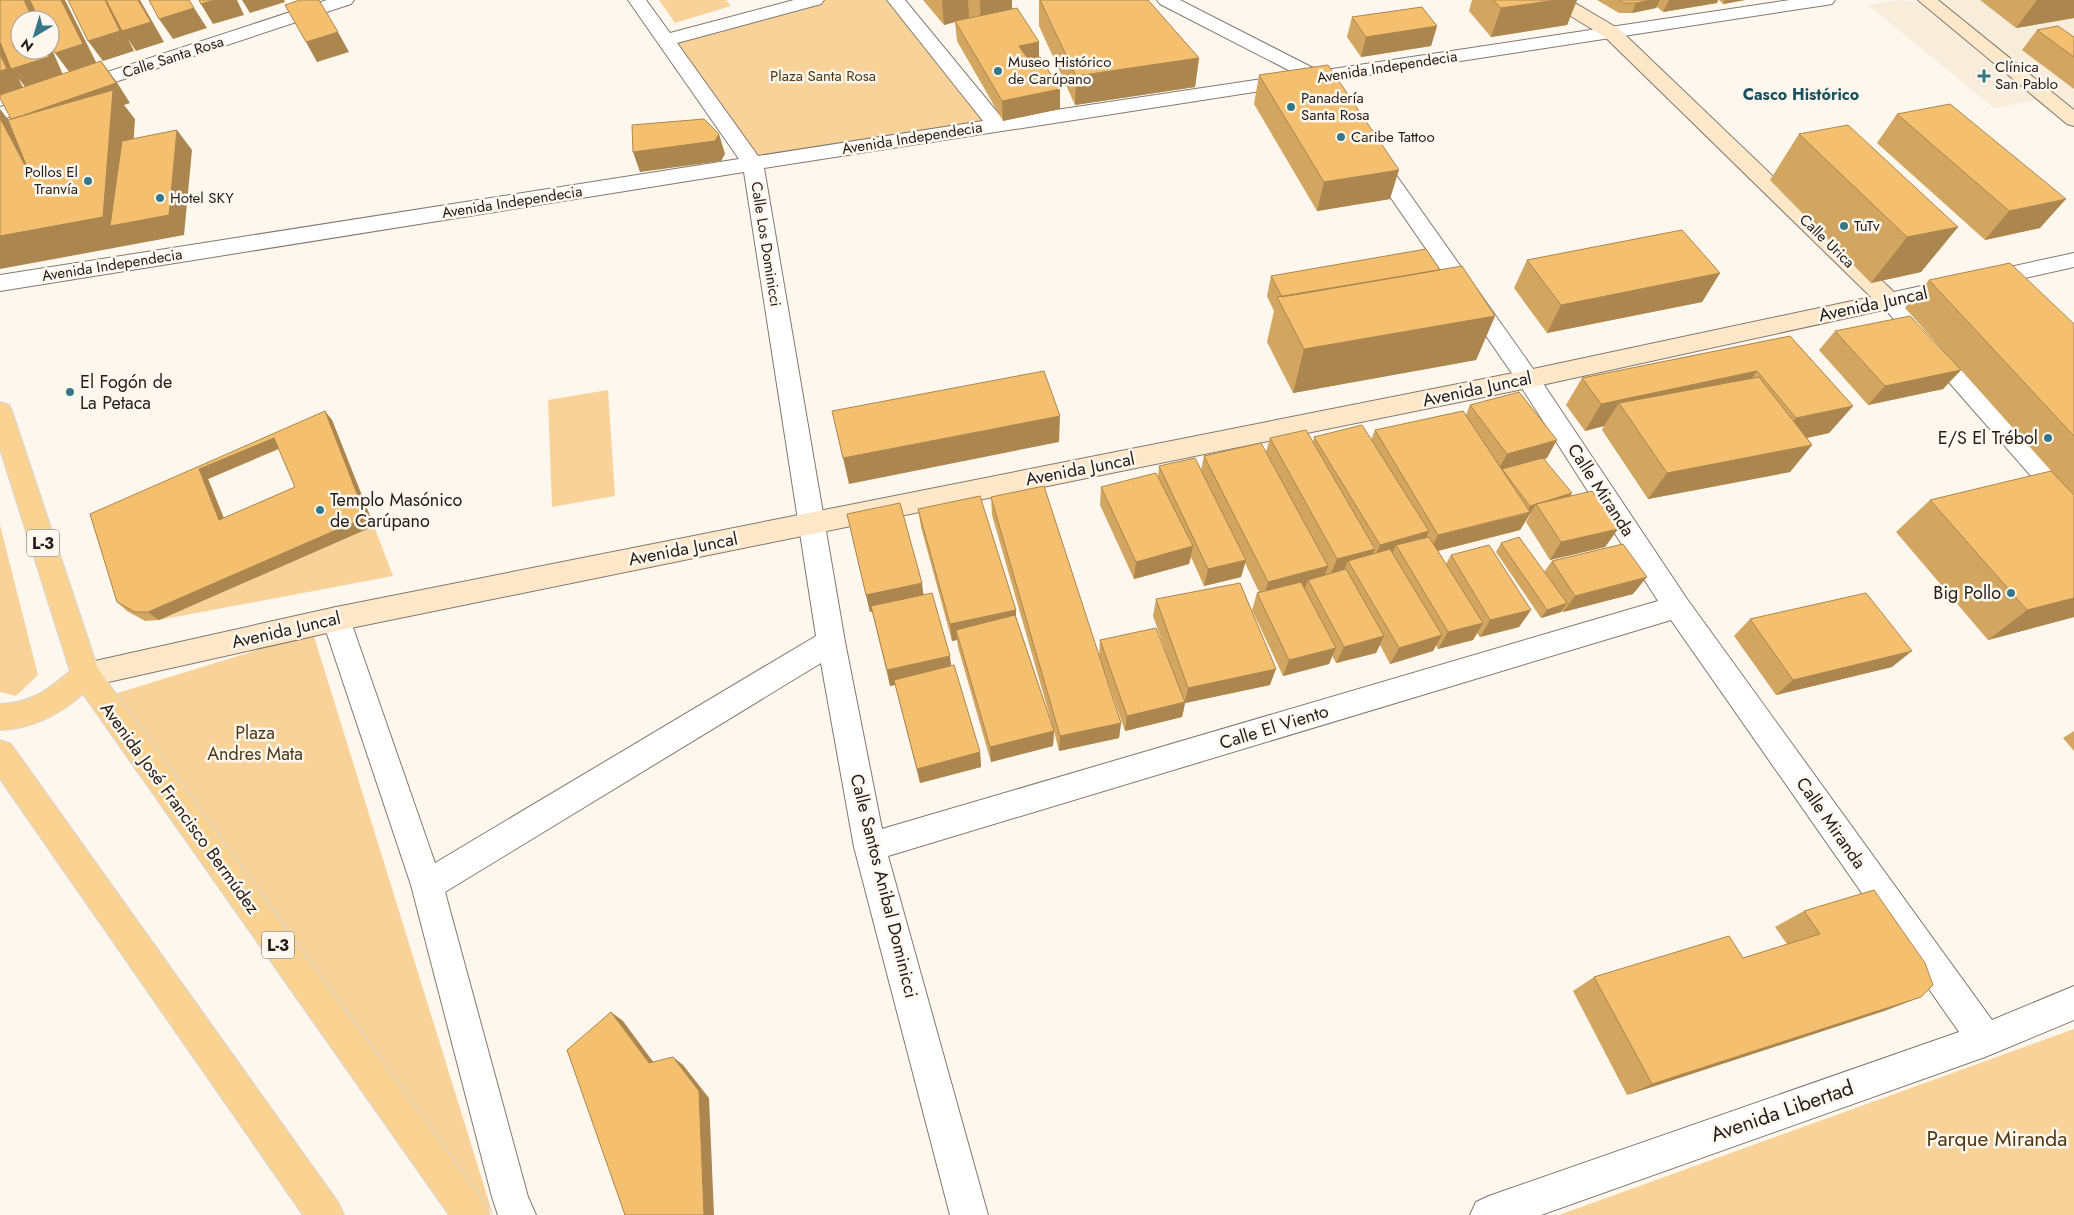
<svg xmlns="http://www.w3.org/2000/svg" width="2074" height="1215" viewBox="0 0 2074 1215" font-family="Jost,sans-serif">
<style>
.built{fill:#f8ecdb}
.green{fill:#f9d299}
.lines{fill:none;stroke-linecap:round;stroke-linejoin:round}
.street-casing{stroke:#807970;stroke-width:2}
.secondary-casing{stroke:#807970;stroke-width:2}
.primary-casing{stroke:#d7d6d6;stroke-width:2}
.street{fill:#fff;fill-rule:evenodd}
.secondary{fill:#fce8c8;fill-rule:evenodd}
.primary{fill:#fad291;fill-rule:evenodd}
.wall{fill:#d2a560;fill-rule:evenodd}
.shaded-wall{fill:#ab864e}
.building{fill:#f4c070;stroke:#ab864e;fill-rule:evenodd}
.poi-dot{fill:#357789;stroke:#fef7ed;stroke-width:2}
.labels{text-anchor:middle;stroke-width:5;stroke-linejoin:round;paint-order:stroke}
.far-street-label{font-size:15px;fill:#201d1a;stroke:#fef7ed}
.far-poi-label{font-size:15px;fill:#201d1a;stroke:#fef7ed;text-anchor:start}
.far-park-label{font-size:15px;fill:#4d3815;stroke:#fef7ed}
.far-quarter-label{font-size:16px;font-weight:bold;fill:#1b505f;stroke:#fef7ed}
.shield{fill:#fef7ed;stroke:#635e59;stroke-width:1}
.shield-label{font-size:16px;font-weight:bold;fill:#201d1a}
.street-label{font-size:18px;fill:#201d1a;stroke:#fef7ed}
.poi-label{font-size:18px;fill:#201d1a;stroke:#fef7ed;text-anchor:start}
.park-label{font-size:18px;fill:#4d3815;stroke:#fef7ed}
.near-street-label{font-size:21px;fill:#201d1a;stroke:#fef7ed}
.near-park-label{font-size:21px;fill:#4d3815;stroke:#fef7ed}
</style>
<rect width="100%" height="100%" fill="#fef7ed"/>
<path class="built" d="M1899 0 1920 2 2042 99 1994 108 1868 5Z
M1927 0H2074V119Z"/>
<path class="green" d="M659 0H726L731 6 675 23Z
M815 0H896L997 125 753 164 666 40Z
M608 390 615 496 552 507 548 400Z
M0 525 38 675 16 696 0 692Z
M374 526 393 576 159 620Z
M313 633 493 1215 111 695Z
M2074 1029V1215H1559Z"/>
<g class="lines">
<g class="street-casing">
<path id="street" d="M327 0H354L351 4 0 120V107Z
M628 0H646L670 33 794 0H824L821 4 677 43 758 156 983 121 887 0H905L1002 118 1296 74 1160 4 1157 0H1180L1319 71 1790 0H1835L1832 4 1826 5 1329 81 1327 85 1320 87 1312 83 764 168 845 642 882 829 1658 601 1520 385 1362 156 1365 151 1372 150 1379 151 1536 373 1687 599 1992 1020 2074 986V1020L1985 1057 1541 1215H1470L1476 1202 1489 1196 1959 1032 1671 620 888 856 988 1215H950L854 847 821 663 445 892 528 1197 536 1215H498L492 1197 411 885 322 619 326 611 336 607 346 611 350 619 435 863 816 636 744 172 0 291V275L739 159Z
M2074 253V267L1906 305 2074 491V518L2065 515 1878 301 1881 295 1889 293Z"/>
</g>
<g class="secondary-casing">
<path id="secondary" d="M1548 0H1570L1619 29 1897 295 1900 301 1897 307 1528 388 336 631 86 687 76 684 72 675 76 666 86 663 336 607 1528 370 1871 297 1605 37 1551 4Z
M1918 0H1938L2074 110V126L2067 124Z"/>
</g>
<g class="primary-casing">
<path id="primary" d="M0 402 9 405 12 411 98 669 484 1202 490 1215H449L83 694C59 715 32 729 0 730V704C31 703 48 690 70 671L0 449Z
M0 740 11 744 338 1202 344 1215H303L0 779Z"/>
</g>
<use href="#street" class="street"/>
<use href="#secondary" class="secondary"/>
<use href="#primary" class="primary"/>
</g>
<path class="wall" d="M923 0H1012V9L1039 42V57L1060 109 1003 121 957 41 955 22 944 25Z
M1039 0H1148L1199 58 1195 87 1075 105 1039 26Z
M1472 0H1577L1567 25 1491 37 1469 11Z
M1597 0H1718L1717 3 1663 12 1657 7 1656 8 1632 13H1619Z
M1719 0H1745L1723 4Z
M1980 0H2074V18L2016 28Z
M1352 17 1437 26 1431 46 1361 57 1347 37Z
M2037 30 2074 37V89L2022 50Z
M1259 75 1390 199 1317 211 1254 104Z
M1897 114 2040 228 1985 240 1877 143Z
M1799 134 1958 227 1921 272 1871 283 1770 180Z
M1527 260 1720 273 1702 302 1547 333 1514 288Z
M1440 270 1495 316 1476 360 1293 393 1267 342 1274 311 1267 296 1271 276Z
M1929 280 2074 324V617L1988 640 1896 532 1930 500 2054 474 1961 370 1943 389 1868 405 1819 350 1835 331 1955 364 1905 308Z
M1790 336 1853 406 1829 433 1807 438 1812 445 1790 472 1648 499 1602 430 1604 426 1585 431 1566 405 1582 378Z
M1470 405 1547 458 1544 459 1570 496 1618 529 1605 547 1550 560 1526 522 1531 513 1530 514 1520 530 1438 551 1446 564 1451 555 1531 610 1519 627 1480 637 1477 633 1473 640 1438 649 1436 645 1433 651 1390 664 1380 645 1376 653 1336 663 1332 655 1329 664 1283 676 1252 610 1257 593 1259 592 1245 563 1241 577 1204 586 1191 557 1189 564 1134 579 1100 505 1101 487 1158 477 1159 466 1201 470 1204 456 1266 452 1270 438 1313 442 1314 437 1371 440 1375 430 1466 415Z
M332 420 374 526 159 620 145 621 127 611 117 602 90 514ZM279 449 295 487 224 518 208 479Z
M991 497 1099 656 1100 640 1173 672 1153 616 1156 599 1270 685 1185 703 1182 717 1125 731 1104 670 1121 723 1119 738 1059 751 1054 731 1053 746 991 762 958 647 957 640 952 641 921 527 918 509 1016 610V617L1054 731 992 515Z
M847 514 924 594 951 666 980 752 981 767 920 783 895 685 890 686 872 611 870 612Z
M1501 543 1544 572 1552 561 1633 594 1563 612 1562 611 1561 612 1541 618 1496 552Z
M1750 619 1892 667 1776 695 1734 636Z
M2074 731V751L2063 738Z
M1804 911 1887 1010 1627 1095 1573 991 1594 977 1743 958 1787 944 1775 927Z"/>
<path class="shaded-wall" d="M24 0H30L39 20H33Z
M61 0H65L97 64 70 73 55 53Z
M105 0H140L164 42 136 51 128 39 134 51 103 61 88 41Z
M189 0 207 28 173 39 159 19Z
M214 0H237L244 15 213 24 201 4Z
M242 0H284L285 2 250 13Z
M942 0H968L969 18 944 25Z
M980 0H1012V23L981 31Z
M1556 0H1577L1567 25 1491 37 1501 8Z
M1651 0H1660L1656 8 1632 13 1636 3Z
M1669 0H1718L1717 3 1663 12Z
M1725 0H1745L1723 4Z
M2037 0H2074V18L2016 28Z
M1437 26 1431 46 1361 57 1366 37Z
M338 32 349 52 317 62 306 42Z
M0 41 46 50H50V45L64 77 27 89 18 78 24 89 0 97Z
M1039 42V62L1019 66V46Z
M1199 58 1195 87 1075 105 1076 76Z
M101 61 116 81 130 103 124 105 135 119 128 223 177 130 192 150 184 235 0 269V236L112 110 12 120Z
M1060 89V109L1003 121 1002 101Z
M0 109 11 123 31 177 0 118Z
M719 134 725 154 721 161 640 172 633 152Z
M1399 170 1390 199 1317 211 1324 182Z
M2066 199 2040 228 1985 240 2009 211Z
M1958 227 1921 272 1871 283 1907 237Z
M1720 273 1702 302 1547 333 1561 305Z
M1495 316 1476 360 1293 393 1304 349Z
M1961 370 1943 389 1868 405 1885 386Z
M1757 371 1737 398 1619 403 1604 426 1585 431 1601 404Z
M1853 406 1829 433 1775 445 1796 418Z
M325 411 332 420 374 526 159 620 148 612 366 517Z
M1060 416 1059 442 849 484 843 458Z
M274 438 282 447 208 479 228 529 219 520 199 469Z
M1557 440 1547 458 1504 471 1502 469 1501 471 1497 472 1507 454Z
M1812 445 1790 472 1648 499 1667 473Z
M1572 493 1566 503 1537 504Z
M1536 504 1520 530 1429 553 1438 535 1526 514 1530 506Z
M1618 529 1605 547 1550 560 1561 542Z
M1429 531 1421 549 1396 545 1391 557 1372 563 1380 545Z
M1193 546 1189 564 1134 579 1136 562Z
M1375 549 1367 566 1348 561 1343 572 1330 576 1337 559Z
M1246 560 1241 577 1204 586 1208 569Z
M1328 566 1322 584 1308 580 1305 588 1263 599 1268 582Z
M1647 577 1633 594 1563 612 1575 596Z
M922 583 924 600 870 612 866 595Z
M2074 598V617L1988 640 2027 610Z
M1567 603 1561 612 1541 618 1547 610Z
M1016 610V626L956 630 957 640 952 641 950 624Z
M1531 610 1519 627 1480 637 1490 620Z
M1483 623 1473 640 1438 649 1448 632Z
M1442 635 1433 651 1390 664 1399 648Z
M1384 636 1376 653 1336 663 1344 647Z
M1336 648 1329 664 1283 676 1289 660Z
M1912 651 1892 667 1776 695 1793 680Z
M950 656 952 672 890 686 887 670Z
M1276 669 1270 685 1185 703 1182 717 1125 731 1127 716 1185 702 1188 688Z
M1121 723 1119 738 1059 751 1060 736Z
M1054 731 1053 746 991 762 990 747Z
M980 752 981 767 920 783 917 769Z
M1921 997 1887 1010 1627 1095 1652 1084Z
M611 1012 623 1021 660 1071 649 1063Z
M673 1057 683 1065 709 1098 714 1215H704Z"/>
<path class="building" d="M0 0H24L33 20H20V50H46L49 57 11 69 0 42Z
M30 0H61L83 44 55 53 50 43V20H39Z
M68 0H105L120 31 88 41Z
M106 0H138L151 22 122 31Z
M149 0H189L194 8 159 19Z
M199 0H214L201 4Z
M300 0H319L338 32 306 42 285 5Z
M1040 0H1148L1199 58 1076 76Z
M1493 0H1556L1501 8Z
M1619 0H1651L1636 3H1624Z
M1422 7 1437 26 1366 37 1352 17Z
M1017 8 1039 42 1019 46 1028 59 1040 57 1060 89 1002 101 955 21Z
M2058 26 2074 37V57L2037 30Z
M0 54 7 69 0 71Z
M101 61 116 83 21 116 11 119 0 98V95Z
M1328 65 1399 170 1324 182 1259 75Z
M113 90 103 217 0 236V118L31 177 8 120Z
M1950 104 2066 199 2009 211 1897 114Z
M704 119 719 134 715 141 633 152 632 125Z
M1848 125 1958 227 1907 237 1799 134Z
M177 130 169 215 110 226 122 141Z
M1682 230 1720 273 1561 305 1527 260Z
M1426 249 1440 270 1282 297 1271 276Z
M2010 263 2074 324V436L1929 280Z
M1462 266 1495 316 1304 349 1277 297Z
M1910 316 1961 370 1885 386 1835 331Z
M1790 336 1853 406 1796 418 1757 371 1601 404 1582 378Z
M1044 371 1060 416 843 458 832 411Z
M1759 377 1812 445 1667 473 1619 403Z
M1519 392 1557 440 1507 454 1470 405Z
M325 411 366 517 148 612H135L117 602 90 514ZM274 438 295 487 219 520 199 469Z
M1463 411 1530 512 1438 535 1375 430Z
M1362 425 1429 531 1380 545 1314 437Z
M1306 430 1375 549 1337 559 1270 438Z
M1261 443 1328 566 1268 582 1204 456Z
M1195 458 1246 560 1208 569 1159 466Z
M1543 458 1572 493 1530 506 1502 469Z
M2051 471 2074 495V598L2027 610 1930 500Z
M1156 473 1193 546 1136 562 1101 487Z
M1044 486 1121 723 1060 736 991 497Z
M1592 491 1618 529 1561 542 1536 504Z
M980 496 1016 610 950 624 918 509Z
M900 503 922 583 866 595 847 514Z
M1429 537 1483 623 1448 632 1396 545Z
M1519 537 1567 603 1547 610 1501 543Z
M1623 544 1647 577 1575 596 1552 561Z
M1489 545 1531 610 1490 620 1451 555Z
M1390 549 1442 635 1399 648 1348 561Z
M1346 569 1384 636 1344 647 1308 580Z
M1301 582 1336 648 1289 660 1257 593Z
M1240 583 1276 669 1188 688 1156 599Z
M932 593 950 656 887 670 871 606Z
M1866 593 1912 651 1793 680 1750 619Z
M1015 615 1054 731 990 747 956 630Z
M1156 628 1185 702 1127 716 1100 640Z
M954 665 980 752 917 769 894 680Z
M1874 890 1925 963 1933 985 1921 997 1652 1084 1594 977 1729 936 1743 958 1820 934 1804 911Z
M611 1012 649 1063 673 1057 699 1091 704 1215H625L567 1050Z"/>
<g class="poi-dot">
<circle cx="998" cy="71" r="5"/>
<path d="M1981.5 68.5h5v5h5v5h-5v5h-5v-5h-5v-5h5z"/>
<circle cx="1291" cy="107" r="5"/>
<circle cx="1341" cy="137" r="5"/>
<circle cx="88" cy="181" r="5"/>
<circle cx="160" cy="198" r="5"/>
<circle cx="1844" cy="226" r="5"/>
<circle cx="70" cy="392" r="5"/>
<circle cx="2048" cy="438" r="5"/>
<circle cx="320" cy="510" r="5"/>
<circle cx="2011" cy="593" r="5"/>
</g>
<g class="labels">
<g class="far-street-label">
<text transform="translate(173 57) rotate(-18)" y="5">Calle Santa Rosa</text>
<text transform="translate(1387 67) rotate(-9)" y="5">Avenida Independecia</text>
<text transform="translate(912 138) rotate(-9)" y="5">Avenida Independecia</text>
<text transform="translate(512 202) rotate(-9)" y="5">Avenida Independecia</text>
<text transform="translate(1827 241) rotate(44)" y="5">Calle Urica</text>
<text transform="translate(766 244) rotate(81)" y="5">Calle Los Dominicci</text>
<text transform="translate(112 265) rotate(-9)" y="5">Avenida Independecia</text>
</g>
<g class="far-poi-label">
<text x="1008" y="67">Museo Histórico<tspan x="1008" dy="17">de Carúpano</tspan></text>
<text x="1995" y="72">Clínica<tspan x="1995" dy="17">San Pablo</tspan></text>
<text x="1301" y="103">Panadería<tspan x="1301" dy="17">Santa Rosa</tspan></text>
<text x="1351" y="142">Caribe Tattoo</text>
<text x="78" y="177" text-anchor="end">Pollos El<tspan x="78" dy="17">Tranvía</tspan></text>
<text x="170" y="203">Hotel SKY</text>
<text x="1854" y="231">TuTv</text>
</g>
<g class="far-park-label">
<text x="823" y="81">Plaza Santa Rosa</text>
</g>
<g class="far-quarter-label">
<text x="1801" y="100">Casco Histórico</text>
</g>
<g class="shield">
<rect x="27" y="529.5" width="32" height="27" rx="4"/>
<rect x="262" y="931.5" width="32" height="27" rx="4"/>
</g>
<g class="shield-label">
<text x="43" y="549">L-3</text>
<text x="278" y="951">L-3</text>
</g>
<g class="street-label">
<text transform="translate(1873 304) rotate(-12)" y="6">Avenida Juncal</text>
<text transform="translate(1477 389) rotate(-12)" y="6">Avenida Juncal</text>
<text transform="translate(1080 469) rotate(-11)" y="6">Avenida Juncal</text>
<text transform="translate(1601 490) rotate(57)" y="6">Calle Miranda</text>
<text transform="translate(683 549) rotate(-11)" y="6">Avenida Juncal</text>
<text transform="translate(286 630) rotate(-13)" y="6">Avenida Juncal</text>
<text transform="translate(1274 727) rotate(-17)" y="6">Calle El Viento</text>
<text transform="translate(180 808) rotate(54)" y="6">Avenida José Francisco Bermúdez</text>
<text transform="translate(1831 823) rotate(55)" y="6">Calle Miranda</text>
<text transform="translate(884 886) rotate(76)" y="6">Calle Santos Anibal Dominicci</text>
</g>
<g class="poi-label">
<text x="80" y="388">El Fogón de<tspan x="80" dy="21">La Petaca</tspan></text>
<text x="2038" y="444" text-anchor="end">E/S El Trébol</text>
<text x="330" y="506">Templo Masónico<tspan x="330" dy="21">de Carúpano</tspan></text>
<text x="2001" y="599" text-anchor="end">Big Pollo</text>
</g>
<g class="park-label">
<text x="255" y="739">Plaza<tspan x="255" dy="21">Andres Mata</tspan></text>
</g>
<g class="near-street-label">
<text transform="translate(1782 1111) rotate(-19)" y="7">Avenida Libertad</text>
</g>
<g class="near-park-label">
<text x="1997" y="1146">Parque Miranda</text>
</g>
</g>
<g transform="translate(35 35) rotate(218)"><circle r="24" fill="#fef7ed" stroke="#a5a099"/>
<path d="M0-4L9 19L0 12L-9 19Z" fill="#357789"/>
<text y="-8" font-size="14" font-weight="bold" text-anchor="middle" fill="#201d1a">N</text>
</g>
</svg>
